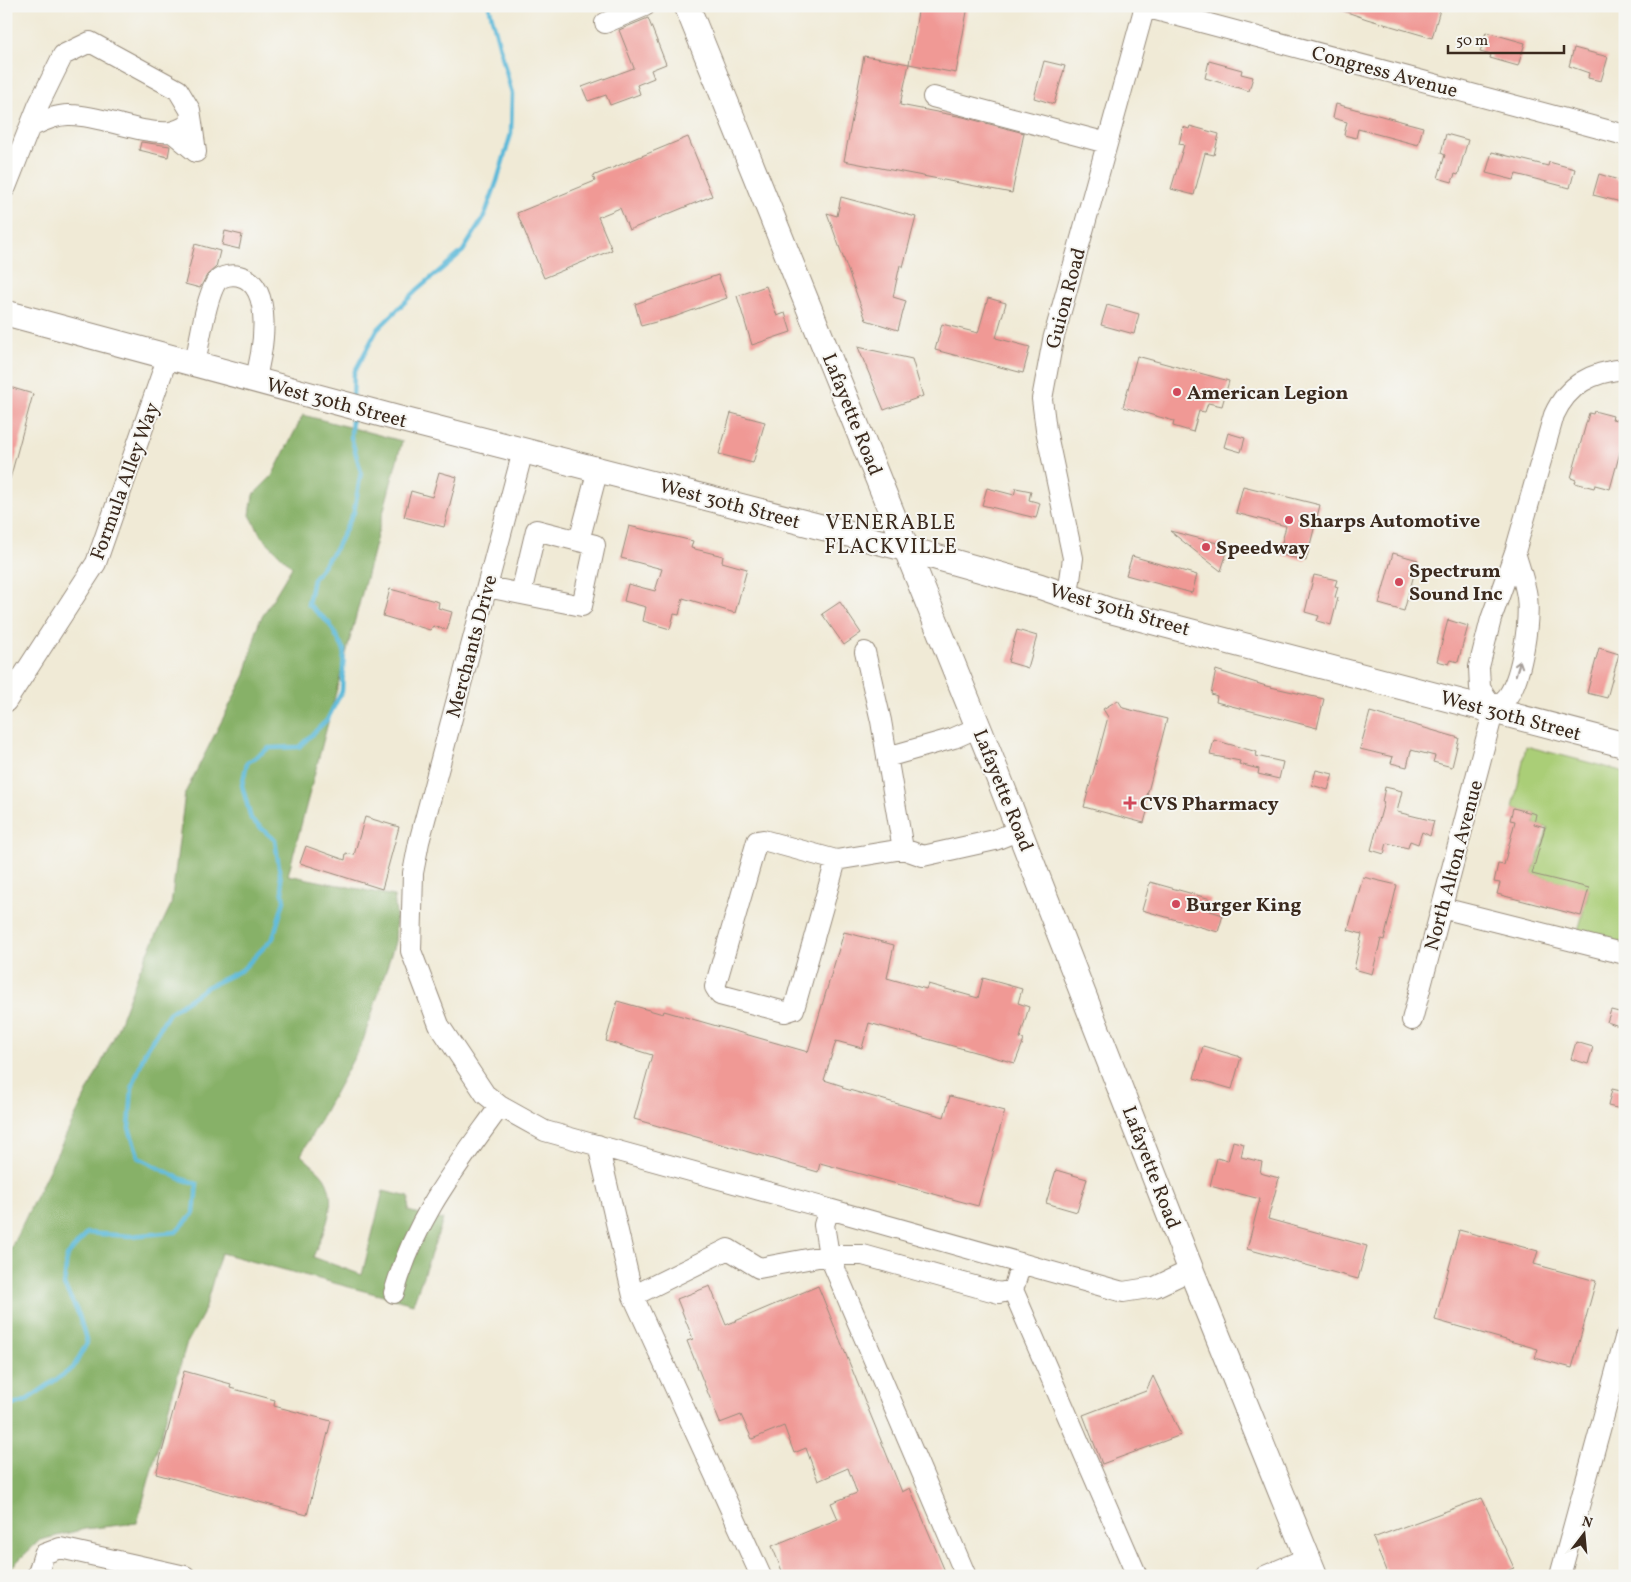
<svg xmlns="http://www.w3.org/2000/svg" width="1631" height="1582" viewBox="0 0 1631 1582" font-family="Vollkorn,serif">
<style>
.green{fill:#aace77;stroke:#727c4a}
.forest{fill:#87b168;stroke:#616e43}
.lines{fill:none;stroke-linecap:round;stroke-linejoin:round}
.stream{stroke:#5bb9d9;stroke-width:4.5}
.building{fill:#f09995}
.minor-casing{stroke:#968a7a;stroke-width:22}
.major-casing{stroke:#968a7a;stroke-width:27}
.minor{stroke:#fff;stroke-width:20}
.major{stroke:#fff;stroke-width:25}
.oneway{stroke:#a79f9a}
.poi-dot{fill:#d1495b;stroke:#f6f6f2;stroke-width:2}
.labels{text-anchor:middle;stroke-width:4;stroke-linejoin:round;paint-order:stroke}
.street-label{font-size:20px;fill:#3b2a1e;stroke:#f6f6f2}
.poi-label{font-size:20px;font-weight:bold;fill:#3b2a1e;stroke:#f6f6f2;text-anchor:start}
.neighbourhood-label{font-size:21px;letter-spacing:1px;fill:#3b2a1e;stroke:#f6f6f2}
</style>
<rect width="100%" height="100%" fill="#f6f6f2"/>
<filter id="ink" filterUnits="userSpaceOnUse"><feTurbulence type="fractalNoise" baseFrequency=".02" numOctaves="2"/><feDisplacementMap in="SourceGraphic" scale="10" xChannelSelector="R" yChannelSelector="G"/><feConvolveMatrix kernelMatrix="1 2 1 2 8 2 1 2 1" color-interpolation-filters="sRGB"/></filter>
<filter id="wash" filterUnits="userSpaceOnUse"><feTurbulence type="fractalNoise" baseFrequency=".0096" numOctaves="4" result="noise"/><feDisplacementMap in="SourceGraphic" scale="20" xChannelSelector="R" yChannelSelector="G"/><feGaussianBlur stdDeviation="1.12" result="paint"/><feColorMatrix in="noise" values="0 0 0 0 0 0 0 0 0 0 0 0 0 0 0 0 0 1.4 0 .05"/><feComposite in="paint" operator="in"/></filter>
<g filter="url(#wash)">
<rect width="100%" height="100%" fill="#f0ead6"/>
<path class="green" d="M1526 746 1625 772V944L1578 932 1589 889 1532 874 1548 828 1534 824 1536 814 1513 808Z"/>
<path class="forest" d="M303 415 402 441 288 875 394 896 396 914 395 942 363 1041 301 1155C308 1162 318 1169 324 1177 340 1203 323 1233 313 1257L362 1275 383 1191 409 1197 408 1211 443 1220 413 1304 221 1253 203 1314 186 1345 137 1523 85 1529 40 1540 6 1572V1258L115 1035 140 969 171 905 185 793 245 675 259 622 292 567 262 537 250 515 253 495 272 476Z"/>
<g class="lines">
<path class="stream" d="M353 398 354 373 377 330 417 290 463 251 484 217 497 181 511 134 512 94 489 6
M6 1407 25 1401 73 1368 87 1343 79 1315 64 1285 67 1256 87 1233 130 1236 176 1232 194 1213 197 1184 179 1178 139 1158 129 1128 132 1088 145 1052 169 1013 207 987 242 970 273 938 284 901 275 840 251 819 242 785 247 763 269 748 299 747 327 720 342 691 344 650 329 623 308 604 313 579 336 548 354 512 361 472 351 437 352 415"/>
</g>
<g id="blocks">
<path class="building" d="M919 6H968L956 73 909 64Z
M1338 6H1391L1418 12 1420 6H1441L1432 38 1367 19 1338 9Z
M648 18 666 64 651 70 654 78 637 85 640 94 610 105 606 95 588 101 582 87 634 68 619 30Z
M1486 32 1525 43 1518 66 1490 58 1491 55 1480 52Z
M1574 48 1608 57 1601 81 1588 78 1589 73 1569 66Z
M864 56 909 64 900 105 963 117 1024 133 1012 193 844 161Z
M1044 61 1065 66 1054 104 1034 98Z
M1209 61 1242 70 1241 74 1253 77 1249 91 1205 78Z
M1336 104 1423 127 1418 145 1358 129 1356 138 1344 135 1347 122 1333 118Z
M1190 126 1219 134 1214 155 1205 153 1194 195 1171 189 1184 145 1179 144 1183 127 1189 129Z
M1446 134 1468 140 1458 175 1455 174 1452 182 1438 178 1445 155 1441 153Z
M688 137 712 196 629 230 620 208 598 217 612 250 544 278 517 213 595 181 593 176Z
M141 142 170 146 168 157 139 150Z
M1492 152 1548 166 1549 162 1575 169 1570 188 1516 174 1514 180 1486 173Z
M1599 174 1625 182V203L1593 195Z
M841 197 916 217 903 267 900 265 893 297 906 301 898 330 866 320 827 213 837 216Z
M225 231 242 235 239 249 222 245Z
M195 244 220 251 216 267 207 275 200 288 185 284Z
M718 275 727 298 674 317 641 326 635 304Z
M766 286 777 316 785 313 791 332 752 345 737 296Z
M988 298 1006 303 996 338 1030 347 1023 373 935 350 942 324 978 333Z
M1107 305 1139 314 1134 334 1101 325Z
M858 347 912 359 923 396 884 410Z
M1137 356 1229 381 1222 406 1208 403 1205 412 1199 411 1193 432 1173 426 1174 421 1123 407Z
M6 386 33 394 10 479 6 478Z
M1594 411 1613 416 1612 419 1625 422V434L1610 489 1595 485 1594 488 1575 483 1576 480 1571 478 1589 413 1593 414Z
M731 413 765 422 753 463 719 454Z
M1228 433 1245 438 1241 452 1224 447Z
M439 472 457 477 444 527 404 517 411 491 432 497Z
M1243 486 1320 505 1306 561 1279 554 1286 526 1236 513Z
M987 488 1014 495 1016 488 1031 491 1029 500 1040 503 1036 518 982 505Z
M629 526 693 541 691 548 723 556 722 562 747 569 735 613 683 598 679 615 674 614 670 629 643 621 646 607 624 601 628 584 655 591 662 569 621 558Z
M1170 531 1229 546 1221 571 1195 551Z
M1393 553 1418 560 1404 611 1379 604Z
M1132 556 1197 575 1192 593 1126 575Z
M1314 575 1337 580 1335 586 1338 587 1335 597 1338 598 1331 625 1317 621 1319 616 1305 612Z
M390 589 439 602 438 608 452 612 447 630 433 626 430 630 383 616Z
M840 602 861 633 844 645 822 614Z
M1448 620 1468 626 1458 662 1451 660 1449 664 1437 661Z
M1017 630 1037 636 1028 668 1008 662Z
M1599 648 1619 654 1607 698 1587 693Z
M1216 670 1266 686 1324 699 1317 728 1216 702 1217 696 1211 694Z
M1118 700 1123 708 1167 719 1144 807 1148 808 1144 823 1084 807 1108 717 1103 709Z
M1370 712 1459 738 1452 767 1433 762 1435 756 1411 750 1407 767 1391 763 1393 757 1360 749Z
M1214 740 1257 752 1256 756 1283 762 1279 779 1258 774 1259 769 1239 764 1240 761 1210 755Z
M1316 770 1333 774 1328 790 1312 785Z
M1385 787 1402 791 1397 812 1434 821 1430 836 1422 832 1418 844 1410 841 1408 848 1387 843 1384 854 1371 850 1384 802H1382Z
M1513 808 1536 814 1534 824 1545 827 1532 874 1589 888 1581 916 1497 894 1500 883 1494 882 1498 864 1504 865 1515 821 1510 820Z
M365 817 399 827 382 889 300 863 306 846 345 860 346 853 354 855Z
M1363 877 1397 885 1384 940 1381 939 1372 974 1354 969 1362 934 1348 930Z
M1150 882 1211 899 1207 910 1223 915 1218 932 1142 910Z
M844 932 894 945 887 978 926 989 928 984 978 998 983 978 1022 989 1018 1003 1029 1007 1020 1038 1024 1040 1015 1063 869 1023 862 1048 836 1041 824 1080 843 1086 842 1088 944 1117 950 1096 1005 1111 978 1206 820 1163 818 1172 634 1119 652 1055 606 1041 617 1001 663 1014 664 1011 808 1052Z
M1611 1010 1623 1013 1619 1026 1607 1022Z
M1576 1042 1593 1047 1588 1064 1571 1059Z
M1203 1046 1241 1057 1232 1089 1194 1078Z
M1612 1089 1625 1092V1110L1608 1106Z
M1233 1141 1244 1144 1241 1157 1262 1162 1260 1173 1279 1178 1268 1219 1367 1246 1358 1279 1247 1249 1260 1199 1210 1186 1217 1158 1228 1161Z
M1056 1170 1087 1179 1077 1212 1046 1203Z
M1459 1230 1538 1251 1534 1264 1596 1281 1572 1368 1535 1358 1538 1349 1435 1320Z
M710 1286 726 1325 818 1286 902 1492 910 1488 947 1576H784L772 1546 838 1519 831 1503 857 1493 848 1468 818 1481 806 1448 794 1453 784 1426 752 1439 741 1415 720 1423 687 1341 693 1339 677 1299Z
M184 1371 231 1384 230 1388 275 1400 274 1406 331 1421 307 1515 156 1474Z
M1153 1376 1181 1435 1102 1464 1083 1415 1146 1391Z
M1482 1498 1514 1568 1493 1576H1388L1373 1538Z"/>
</g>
</g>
<g filter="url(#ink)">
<use href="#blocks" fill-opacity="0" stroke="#968a7a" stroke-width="1"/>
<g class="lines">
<g class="minor-casing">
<path id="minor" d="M1145 7 1625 135
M605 23 645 6
M933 97 1107 143
M172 132 196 152 192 123
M6 187 38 106 63 55 90 42 178 90 190 110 192 123C186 126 177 131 170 132 136 134 105 116 71 115 57 114 43 121 30 127
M195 364C199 344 206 296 217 281 222 276 232 274 239 276 275 284 263 354 255 380
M523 451 419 842 413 873 411 951 439 1025 485 1094 500 1106 545 1131 829 1209
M1515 552 1554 415C1568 384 1592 372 1625 369
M487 587 582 606 595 545 579 541
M521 593 536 530 579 541 598 469
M1068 595 1073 558 1046 430 1042 399 1053 340 1145 6
M865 652 881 721 903 849 923 856 995 840 1020 830
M6 702 96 563 168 356
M887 757 954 738 979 727
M836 860 794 1009 785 1012 720 995 715 987 757 841 763 840 836 860 903 849
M1442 908 1625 954
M1412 1020 1494 709C1498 705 1504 701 1508 696 1522 676 1530 621 1527 597 1525 582 1519 567 1515 552L1491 619 1479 667 1480 688 1494 709
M598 1145 633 1296
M1021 1263 1013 1290 999 1293 863 1255H829L824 1225 829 1209 1123 1292 1155 1287 1191 1270
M1013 1290 1137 1576
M394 1293C416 1216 455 1169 500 1106
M37 1576 44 1554 60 1548 185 1576
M761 1576 633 1296 728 1249 759 1268 829 1255 966 1576
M1265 1576 1307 1558
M1560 1576 1625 1338"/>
</g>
<g class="major-casing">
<path id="major" d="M687 6 996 771 1191 1270 1315 1576
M6 313 396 418 907 549 1039 586 1108 610 1625 745"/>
</g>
<use href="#minor" class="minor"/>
<use href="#major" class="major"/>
</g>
<defs><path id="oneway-shaft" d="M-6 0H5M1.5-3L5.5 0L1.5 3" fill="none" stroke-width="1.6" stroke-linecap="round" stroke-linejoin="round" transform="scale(1.25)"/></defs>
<use class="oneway" href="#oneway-shaft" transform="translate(1518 668) rotate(-73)"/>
</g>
<g class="poi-dot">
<circle cx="1177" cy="392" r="5"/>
<circle cx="1289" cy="520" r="5"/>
<circle cx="1206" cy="547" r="5"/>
<circle cx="1399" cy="582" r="5"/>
<path d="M1127.5 795.5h5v5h5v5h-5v5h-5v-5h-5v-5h5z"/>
<circle cx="1176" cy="904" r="5"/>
</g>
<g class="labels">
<g class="street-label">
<text transform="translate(1385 71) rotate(15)" y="7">Congress Avenue</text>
<text transform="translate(1065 298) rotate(-75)" y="7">Guion Road</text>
<text transform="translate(337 402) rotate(15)" y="7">West 30th Street</text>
<text transform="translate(853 414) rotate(68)" y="7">Lafayette Road</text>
<text transform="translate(124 481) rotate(-70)" y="7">Formula Alley Way</text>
<text transform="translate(730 503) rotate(15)" y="7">West 30th Street</text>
<text transform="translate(1120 609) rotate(16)" y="7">West 30th Street</text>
<text transform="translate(471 646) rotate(-75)" y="7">Merchants Drive</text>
<text transform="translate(1511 715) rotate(15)" y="7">West 30th Street</text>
<text transform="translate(1004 790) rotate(68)" y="7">Lafayette Road</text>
<text transform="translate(1453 865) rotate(-75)" y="7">North Alton Avenue</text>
<text transform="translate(1152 1167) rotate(69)" y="7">Lafayette Road</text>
</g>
<g class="poi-label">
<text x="1187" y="399">American Legion</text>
<text x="1299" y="527">Sharps Automotive</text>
<text x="1216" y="554">Speedway</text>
<text x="1409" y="577">Spectrum<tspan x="1409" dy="23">Sound Inc</tspan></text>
<text x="1140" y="810">CVS Pharmacy</text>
<text x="1186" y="911">Burger King</text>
</g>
<g class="neighbourhood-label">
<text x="891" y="529">VENERABLE<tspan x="891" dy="24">FLACKVILLE</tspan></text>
</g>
</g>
<rect width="1631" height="1582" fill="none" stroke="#f6f6f2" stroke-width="25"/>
<g transform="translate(1584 1534) rotate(16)" stroke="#f6f6f2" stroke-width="4" paint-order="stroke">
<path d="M0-4L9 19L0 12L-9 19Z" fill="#3b2a1e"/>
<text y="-8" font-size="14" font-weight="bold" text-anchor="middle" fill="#3b2a1e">N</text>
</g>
<path d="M1448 45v8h116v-8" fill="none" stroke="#3b2a1e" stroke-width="2.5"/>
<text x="1456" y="45" font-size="15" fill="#3b2a1e" stroke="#f6f6f2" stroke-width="4" paint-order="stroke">50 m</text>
</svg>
